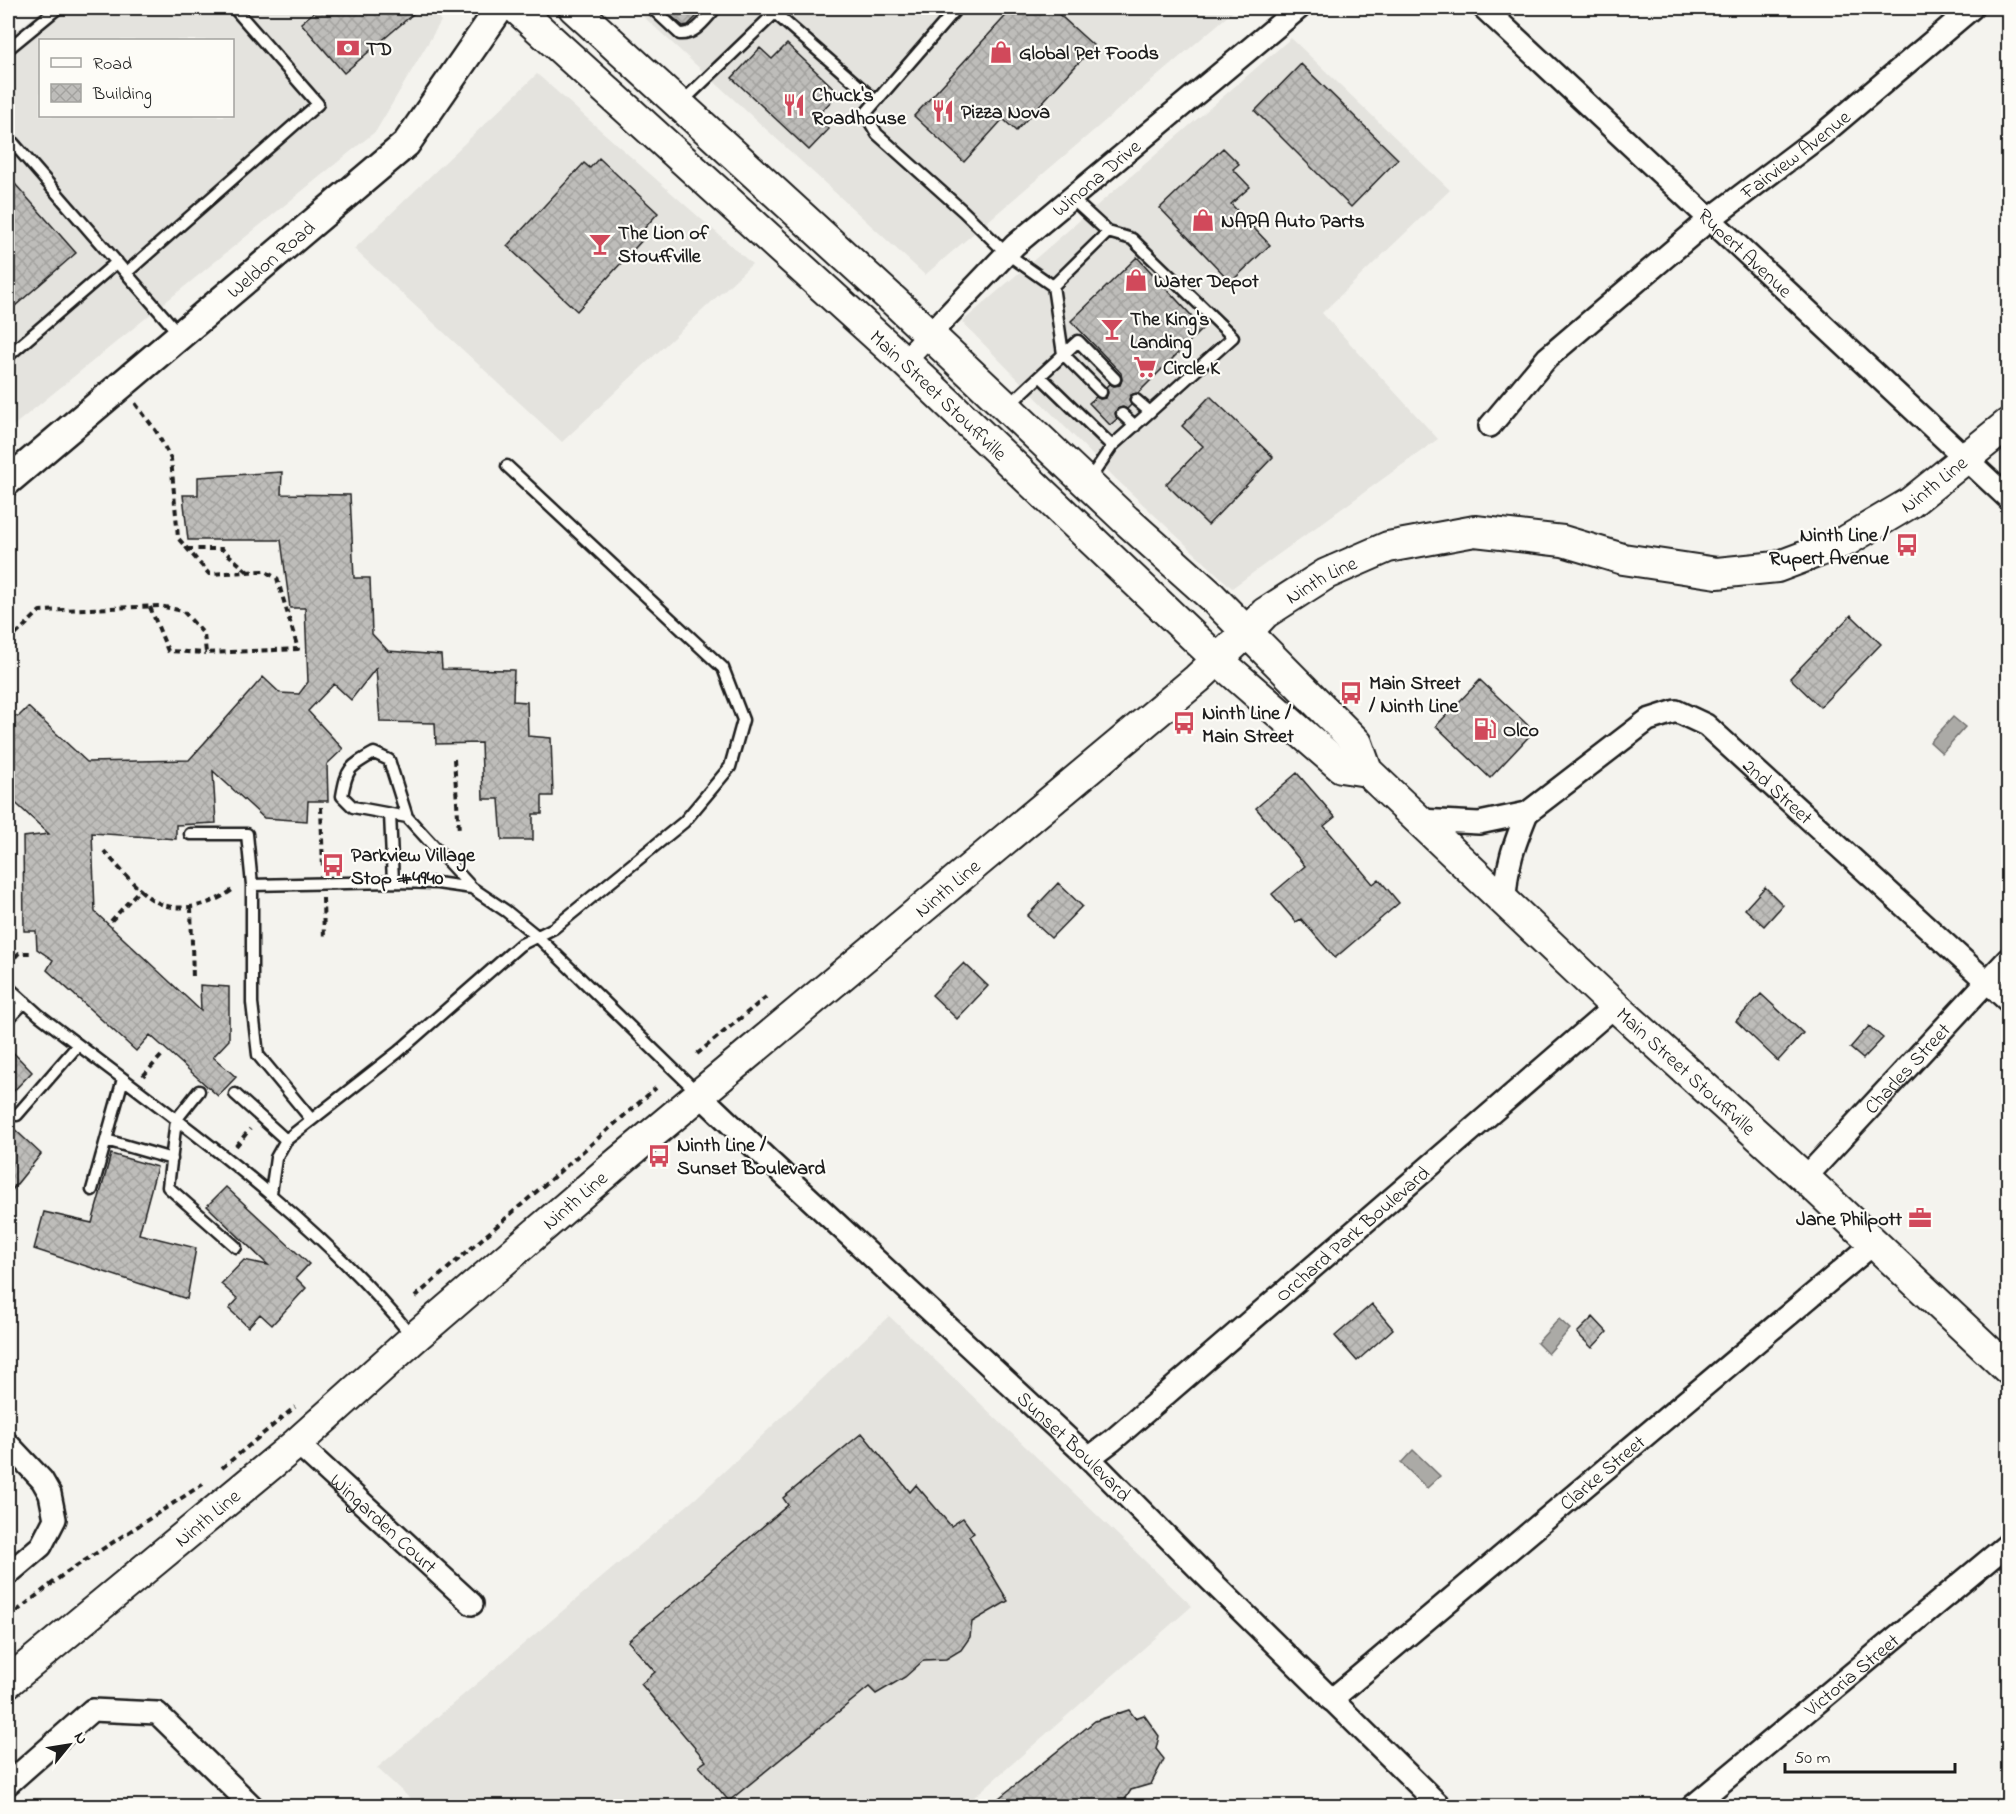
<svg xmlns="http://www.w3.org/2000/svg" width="2016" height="1814" viewBox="0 0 2016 1814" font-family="'Indie Flower',sans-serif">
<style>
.built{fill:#e4e3de;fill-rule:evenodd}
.water{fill:#abaaa6;stroke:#72716f;stroke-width:1.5}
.building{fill:url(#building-cross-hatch);stroke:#1c1c1c;stroke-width:1.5}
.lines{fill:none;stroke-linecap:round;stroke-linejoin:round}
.service-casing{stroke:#1c1c1c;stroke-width:15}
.minor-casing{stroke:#1c1c1c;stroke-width:26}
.tertiary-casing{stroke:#1c1c1c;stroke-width:32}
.secondary-casing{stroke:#1c1c1c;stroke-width:34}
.path{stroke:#1c1c1c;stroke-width:4;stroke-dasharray:6 4.5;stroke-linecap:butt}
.service{stroke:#fdfcf7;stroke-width:10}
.minor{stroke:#fdfcf7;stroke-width:21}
.tertiary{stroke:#fdfcf7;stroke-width:27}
.secondary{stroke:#fdfcf7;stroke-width:30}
.labels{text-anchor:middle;stroke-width:4.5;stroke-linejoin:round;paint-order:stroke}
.poi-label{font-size:20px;font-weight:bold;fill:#1c1c1c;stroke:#fdfcf7;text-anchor:start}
.street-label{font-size:20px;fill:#1c1c1c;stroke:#fdfcf7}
</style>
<defs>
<pattern id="building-cross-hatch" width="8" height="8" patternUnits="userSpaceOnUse" patternTransform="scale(1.5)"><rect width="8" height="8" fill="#bebdba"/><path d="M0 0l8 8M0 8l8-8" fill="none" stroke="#a3a29f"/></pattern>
</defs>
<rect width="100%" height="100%" fill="#f4f3ee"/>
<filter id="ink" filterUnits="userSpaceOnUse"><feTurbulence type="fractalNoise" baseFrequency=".0167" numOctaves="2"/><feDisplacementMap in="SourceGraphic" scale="12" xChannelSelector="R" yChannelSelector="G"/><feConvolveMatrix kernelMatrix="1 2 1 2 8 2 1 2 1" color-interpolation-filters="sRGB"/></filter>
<g filter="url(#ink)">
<path class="built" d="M44 8H429L441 21 376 131 8 430V38ZM40 40H232V116H40Z
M634 8H1237L925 275Z
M1291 38 1450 190 1322 313 1438 439 1232 588 1115 478 962 322Z
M537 74 752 264 562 442 354 249Z
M889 1316 1192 1606 964 1806H418L377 1768 696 1498Z"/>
<path class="water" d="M1953 717 1965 727 1942 753 1930 742Z
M1559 1319 1570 1329 1548 1354 1537 1343Z
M1413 1450 1440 1476 1427 1488 1401 1463Z"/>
<path class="building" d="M319 8H420L344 73 301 23Z
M662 8H705L688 25 683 26Z
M1013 8H1052L1094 46 1016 131 1003 119 964 162 914 116Z
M787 44 839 93 816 117 829 129 809 150 732 78 760 48 772 59Z
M1301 64 1398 159 1351 207 1255 111Z
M1223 148 1239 164 1233 169 1250 187 1231 204 1270 245 1231 282 1160 208Z
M599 158 658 213 641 232 646 236 577 311 507 246 584 163 590 168Z
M8 176 76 253 8 312Z
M1137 257 1203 328 1138 393 1131 395 1129 399 1131 405 1127 409 1123 407 1117 409 1115 413 1117 419 1110 425 1089 403 1096 397 1100 399 1106 398 1108 393 1106 387 1109 384 1114 386 1120 385 1122 380 1121 373 1071 321Z
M1210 396 1273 457 1208 525 1166 484 1203 446 1182 426Z
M282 472 281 494 350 495 354 578H370L372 634 388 651 441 655 442 669 514 670 513 701 527 702 528 736 551 738 553 796H542V814H533V840H502L499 799H483L481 743 436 744 435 723 380 722 376 668 351 700 334 684 308 711 343 749 327 764 328 801H308L307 821 264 818 213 771 216 823 176 825V839L92 833 95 912 201 1011 200 985 229 987V1040L213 1057 236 1077 218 1096 150 1035 136 1051 47 970 53 960 37 949 36 931H24L23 837 49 834 8 796V716H19L28 707 87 762 189 760 263 677 280 693 299 694 308 682 305 608H290L281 540H188L183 495H198V477Z
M1851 615 1881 644 1820 707 1790 678Z
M1480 680 1534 731 1490 778 1436 726Z
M1297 773 1335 817 1324 826 1373 884 1379 879 1399 903 1335 958 1301 919 1296 922 1272 894 1305 866 1256 808Z
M1058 883 1082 906 1051 938 1027 916Z
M1765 887 1783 905 1764 926 1745 909Z
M964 963 988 986 957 1019 932 995Z
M1761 994 1803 1033 1778 1061 1736 1021Z
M1869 1026 1883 1038 1863 1059 1850 1048Z
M8 1047 32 1072 8 1097Z
M8 1123 41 1154 8 1195Z
M111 1154 157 1167 139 1234 196 1248 187 1299 34 1249 44 1212 92 1223Z
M226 1187 309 1264 296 1278 306 1288 272 1325 260 1314 248 1327 229 1309 238 1299 221 1284 244 1260 268 1265 207 1206Z
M1372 1304 1393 1329 1357 1361 1335 1336Z
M1593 1317 1607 1332 1592 1348 1577 1333Z
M862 1433 910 1492 916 1485 951 1526 963 1518 974 1533 969 1536 1008 1601 972 1622 970 1637 961 1650 946 1659 924 1660 905 1677 876 1694 869 1687 729 1801 699 1766 706 1761 641 1684 655 1672 628 1641 788 1505 783 1498Z
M1129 1710 1135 1718 1144 1715 1159 1736 1156 1749 1164 1759 1151 1784 1131 1790 1121 1806H989L1095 1721Z"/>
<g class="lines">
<g class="service-casing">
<path id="service" d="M652 8 680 34C696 35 706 18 716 8
M769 8 875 100
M957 8 865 114 877 134 963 211 1006 253 1053 286 1063 354 1101 392
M8 49 58 8
M680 104 779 9
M8 137 180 335
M1108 232 1132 239 1233 337 1112 446
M126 273 318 104 234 8
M1053 286 1108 232 1071 198
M8 356 117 262
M1040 376 1078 341 1115 379
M1136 400 1150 412
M1008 406 1040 376 1112 446 1089 480
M1122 414 1135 426
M390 814 393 882
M407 817 353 807 342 796C347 768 349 767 374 753L389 760 407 817 472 888
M190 834H247L252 885
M8 987 39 1015C169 1115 307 1208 412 1336
M8 1019 25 1002
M199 1091 176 1120 168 1187 236 1247
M235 1094 286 1140
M17 1115 78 1045
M311 1119 258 1055 252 1003V885L393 882 437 883 472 888 506 911 538 937 697 1092
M106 1140 172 1159
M92 1190 123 1079
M271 1193 276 1158 286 1140 398 1052 520 945 554 928 684 822 730 767 743 720 723 668 507 466"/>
</g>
<g class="minor-casing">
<g id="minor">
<path id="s1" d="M1484 8 2008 498"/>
<path id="s2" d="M904 361 1015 245 1299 8"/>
<path id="s3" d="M1490 426 1547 358 1710 219 1824 133 1972 8"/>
<path id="s4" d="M1419 820 1479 823 1527 813 1648 720 1676 711 1706 725 2008 1001"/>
<path d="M1505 901C1506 866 1514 845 1527 813"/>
<path id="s5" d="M700 1095 767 1159 1089 1458 1200 1570 1440 1806"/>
<path id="s6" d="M1805 1178 2008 959"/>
<path id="s7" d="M297 1443 472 1604"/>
<path d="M8 1444 42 1480 50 1494 55 1519 41 1546 8 1574"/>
<path id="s8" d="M1089 1458 1113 1440 1615 1006"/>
<path id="s9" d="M1331 1700 1873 1244"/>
<path d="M8 1784 92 1710 157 1713 252 1806"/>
<path id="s10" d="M1693 1806 2008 1544"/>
</g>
</g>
<g class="tertiary-casing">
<g id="tertiary">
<path id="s11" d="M8 481 406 144 500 8"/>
</g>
</g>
<g class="secondary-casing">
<g id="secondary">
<path id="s12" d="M516 8 904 361 1218 660 1341 767 1367 771"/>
<path id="s13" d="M574 8 894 301 1126 520 1212 597 1357 743 1367 771 1615 1006 1805 1178 2008 1369"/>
<path id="s14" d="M8 1682 297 1443 414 1338 615 1165 1197 679 1247 632 1265 613 1326 574 1388 547 1475 531 1563 541 1623 559 1717 573 1777 567 1846 541 1910 503 2008 424"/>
</g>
</g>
<path class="path" d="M187 549H222L248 572
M150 607 168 651 206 653
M8 642 40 611 160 606 183 611 204 634 206 653 298 649 277 578 264 571 209 574 178 538 171 459 156 431 135 403
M454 759 459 831
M321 807 323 870
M104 851C116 864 139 892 153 900 178 916 215 904 235 888
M323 898 324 940
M191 907 193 979
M111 921 141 888
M8 965 19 953H33
M697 1054 766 997
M143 1076 163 1054
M236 1146 250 1129
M415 1297 656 1088
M222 1468 295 1407
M8 1618 64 1574 203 1484"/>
<use href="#service" class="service"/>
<use href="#minor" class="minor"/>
<use href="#tertiary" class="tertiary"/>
<use href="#secondary" class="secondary"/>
</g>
</g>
<defs>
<g id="bank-bare" transform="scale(1.8)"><path d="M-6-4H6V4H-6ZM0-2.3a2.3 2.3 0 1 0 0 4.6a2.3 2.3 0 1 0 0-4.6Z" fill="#d1495b" stroke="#fdfcf7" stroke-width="2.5" paint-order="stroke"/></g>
<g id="shop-bare" transform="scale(1.8)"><path d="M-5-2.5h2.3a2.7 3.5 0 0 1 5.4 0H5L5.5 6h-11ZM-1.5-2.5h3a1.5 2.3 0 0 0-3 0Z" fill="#d1495b" stroke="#fdfcf7" stroke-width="2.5" paint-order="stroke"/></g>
<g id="restaurant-bare" transform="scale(1.8)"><path d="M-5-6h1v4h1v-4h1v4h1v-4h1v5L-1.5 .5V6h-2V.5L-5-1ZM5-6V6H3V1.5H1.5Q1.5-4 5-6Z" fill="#d1495b" stroke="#fdfcf7" stroke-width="2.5" paint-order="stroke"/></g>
<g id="bar-bare" transform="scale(1.8)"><path d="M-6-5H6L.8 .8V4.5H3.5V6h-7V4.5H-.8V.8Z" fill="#d1495b" stroke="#fdfcf7" stroke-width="2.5" paint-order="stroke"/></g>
<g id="supermarket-bare" transform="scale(1.8)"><path d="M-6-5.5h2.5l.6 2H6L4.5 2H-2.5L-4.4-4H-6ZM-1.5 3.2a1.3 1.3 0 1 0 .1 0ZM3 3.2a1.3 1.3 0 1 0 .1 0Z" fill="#d1495b" stroke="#fdfcf7" stroke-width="2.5" paint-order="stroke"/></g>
<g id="bus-bare" transform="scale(1.8)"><path d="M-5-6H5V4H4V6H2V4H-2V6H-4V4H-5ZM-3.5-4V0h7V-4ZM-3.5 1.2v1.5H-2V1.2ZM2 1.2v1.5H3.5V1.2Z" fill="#d1495b" stroke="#fdfcf7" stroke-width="2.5" paint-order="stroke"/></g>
<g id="fuel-bare" transform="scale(1.8)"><path d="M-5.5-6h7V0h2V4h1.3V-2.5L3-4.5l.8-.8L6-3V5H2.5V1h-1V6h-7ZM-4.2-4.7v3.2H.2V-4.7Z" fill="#d1495b" stroke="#fdfcf7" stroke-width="2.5" paint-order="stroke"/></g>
<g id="office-bare" transform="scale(1.8)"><path d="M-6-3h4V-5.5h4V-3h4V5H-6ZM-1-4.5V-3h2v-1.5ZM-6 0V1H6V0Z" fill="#d1495b" stroke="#fdfcf7" stroke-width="2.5" paint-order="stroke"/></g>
</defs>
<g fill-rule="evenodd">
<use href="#bank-bare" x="348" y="48"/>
<use href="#shop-bare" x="1001" y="52"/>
<use href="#restaurant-bare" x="794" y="105"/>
<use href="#restaurant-bare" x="943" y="111"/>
<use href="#shop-bare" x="1203" y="220"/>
<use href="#bar-bare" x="600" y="244"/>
<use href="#shop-bare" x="1136" y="280"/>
<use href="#bar-bare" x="1112" y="329"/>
<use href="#supermarket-bare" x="1145" y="367"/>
<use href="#bus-bare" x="1907" y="545"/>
<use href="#bus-bare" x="1351" y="693"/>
<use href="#bus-bare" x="1184" y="723"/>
<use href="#fuel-bare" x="1485" y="729"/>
<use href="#bus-bare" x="333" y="865"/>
<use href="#bus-bare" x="659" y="1156"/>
<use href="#office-bare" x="1920" y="1218"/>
</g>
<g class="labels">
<g class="poi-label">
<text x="366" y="55">TD</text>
<text x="1019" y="59">Global Pet Foods</text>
<text x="812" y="101">Chuck's<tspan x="812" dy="23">Roadhouse</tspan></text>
<text x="961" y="118">Pizza Nova</text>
<text x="1221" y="227">NAPA Auto Parts</text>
<text x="618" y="239">The Lion of<tspan x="618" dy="23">Stouffville</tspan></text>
<text x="1154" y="287">Water Depot</text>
<text x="1130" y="325">The King's<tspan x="1130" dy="23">Landing</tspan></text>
<text x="1163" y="374">Circle K</text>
<text x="1889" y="541" text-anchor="end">Ninth Line /<tspan x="1889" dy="23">Rupert Avenue</tspan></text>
<text x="1369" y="689">Main Street<tspan x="1369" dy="23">/ Ninth Line</tspan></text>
<text x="1202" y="719">Ninth Line /<tspan x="1202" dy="23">Main Street</tspan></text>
<text x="1503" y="736">Olco</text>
<text x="351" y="861">Parkview Village<tspan x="351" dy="23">Stop #4940</tspan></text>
<text x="677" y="1151">Ninth Line /<tspan x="677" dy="23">Sunset Boulevard</tspan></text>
<text x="1902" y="1225" text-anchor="end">Jane Philpott</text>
</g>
<g class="street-label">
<text dy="7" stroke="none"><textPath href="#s3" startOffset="410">Fairview Avenue</textPath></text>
<text dy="7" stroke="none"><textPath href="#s2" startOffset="266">Winona Drive</textPath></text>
<text dy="7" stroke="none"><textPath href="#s1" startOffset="358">Rupert Avenue</textPath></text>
<text dy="7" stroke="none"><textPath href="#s11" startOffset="344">Weldon Road</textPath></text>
<text dy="7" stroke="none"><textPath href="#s12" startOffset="573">Main Street Stouffville</textPath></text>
<text dy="7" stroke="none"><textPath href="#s14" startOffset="2364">Ninth Line</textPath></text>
<text dy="7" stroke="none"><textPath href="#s14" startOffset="1716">Ninth Line</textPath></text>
<text dy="7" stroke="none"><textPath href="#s4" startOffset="422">2nd Street</textPath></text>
<text dy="7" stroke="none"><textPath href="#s14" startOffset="1230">Ninth Line</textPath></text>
<text dy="7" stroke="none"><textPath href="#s6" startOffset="150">Charles Street</textPath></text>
<text dy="7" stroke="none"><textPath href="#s13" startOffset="1542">Main Street Stouffville</textPath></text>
<text dy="7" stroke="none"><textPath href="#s14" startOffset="744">Ninth Line</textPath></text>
<text dy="7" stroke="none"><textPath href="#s8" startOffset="346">Orchard Park Boulevard</textPath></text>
<text dy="7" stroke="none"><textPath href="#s5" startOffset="513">Sunset Boulevard</textPath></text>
<text dy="7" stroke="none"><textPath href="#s9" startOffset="354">Clarke Street</textPath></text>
<text dy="7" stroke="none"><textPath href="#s14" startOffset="258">Ninth Line</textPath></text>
<text dy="7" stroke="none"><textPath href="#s7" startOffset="118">Wingarden Court</textPath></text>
<text dy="7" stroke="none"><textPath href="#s10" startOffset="206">Victoria Street</textPath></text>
</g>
</g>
<rect width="2016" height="1814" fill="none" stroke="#fdfcf7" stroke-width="30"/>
<rect x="15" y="15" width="1986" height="1784" fill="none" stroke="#1c1c1c" stroke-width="2" filter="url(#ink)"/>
<rect x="39" y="39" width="195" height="78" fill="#fdfcf7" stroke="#a3a29f" stroke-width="1.5"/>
<rect x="51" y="58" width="30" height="9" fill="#fdfcf7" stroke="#a3a29f" stroke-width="1.5"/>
<text x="93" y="69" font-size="18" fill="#1c1c1c">Road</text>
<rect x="51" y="84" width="30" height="18" fill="url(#building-cross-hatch)" stroke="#a3a29f" stroke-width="1.5"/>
<text x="93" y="99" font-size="18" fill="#1c1c1c">Building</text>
<g transform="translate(69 1745) rotate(60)" stroke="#fdfcf7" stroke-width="4.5" paint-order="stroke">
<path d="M0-4.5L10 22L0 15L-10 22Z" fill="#1c1c1c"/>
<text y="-9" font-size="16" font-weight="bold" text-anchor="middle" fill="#1c1c1c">N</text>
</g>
<path d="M1785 1763v9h170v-9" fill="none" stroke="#1c1c1c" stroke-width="3"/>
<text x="1794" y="1763" font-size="18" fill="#1c1c1c" stroke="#fdfcf7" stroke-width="4.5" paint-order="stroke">50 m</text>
</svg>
